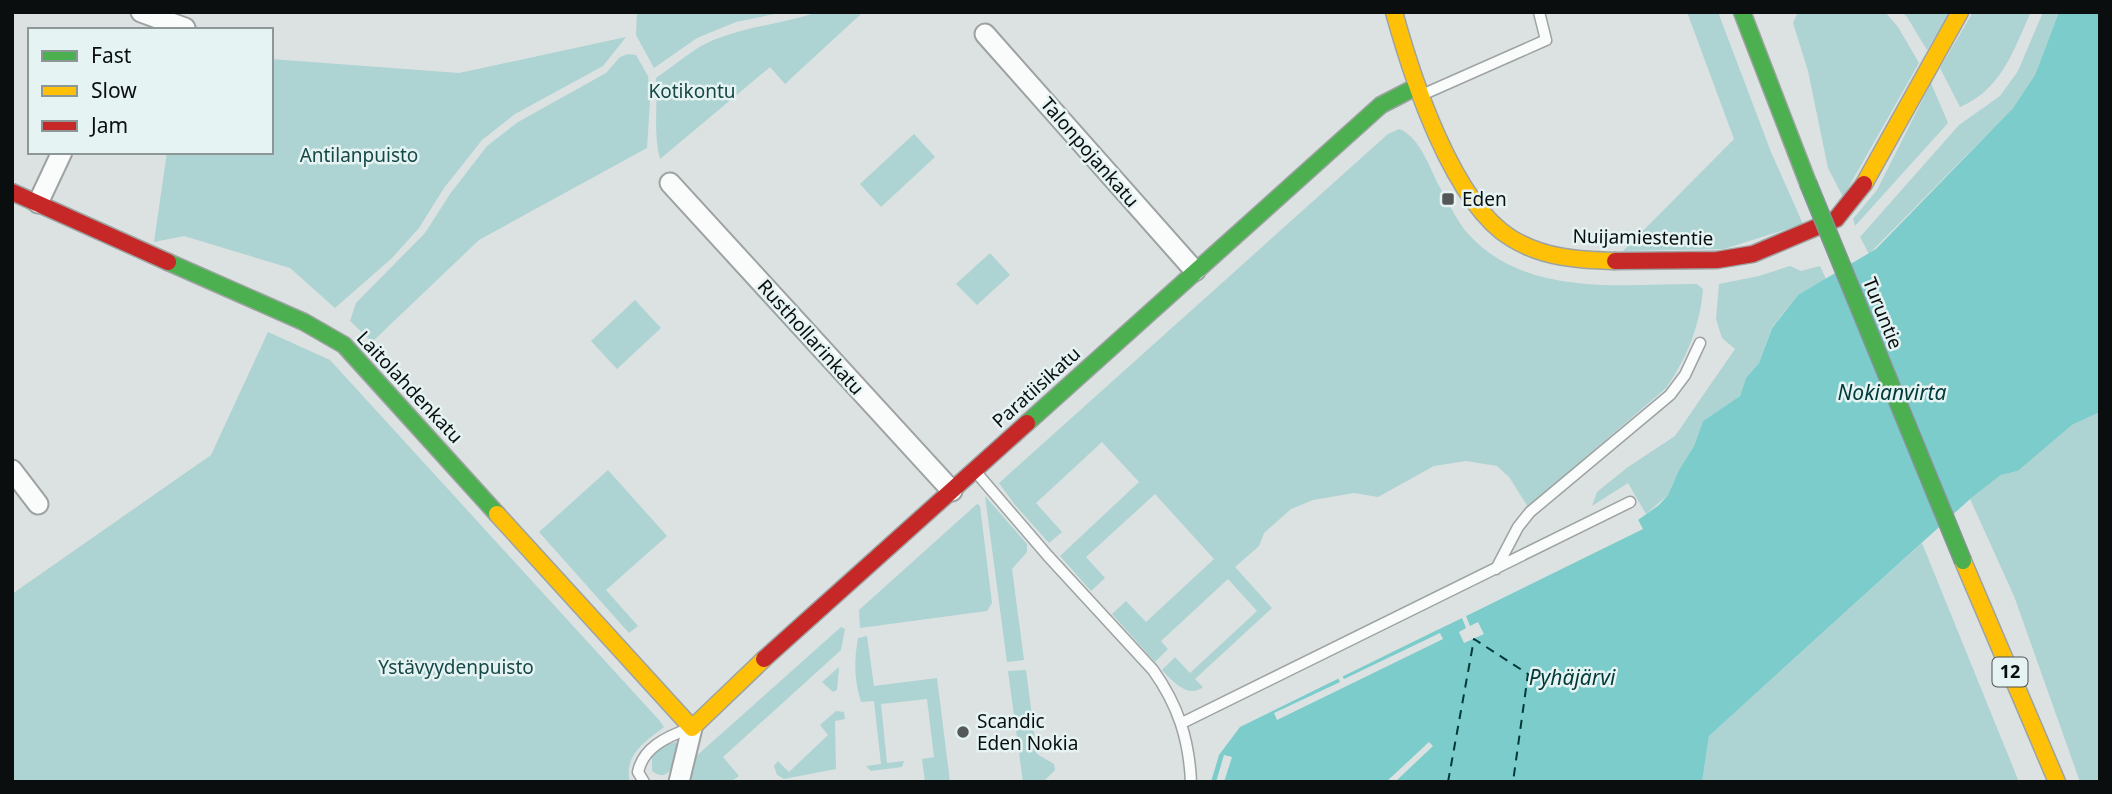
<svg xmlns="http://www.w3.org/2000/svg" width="2112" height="794" viewBox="0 0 2112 794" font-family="'Noto Sans',sans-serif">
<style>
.green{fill:#add3d2}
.water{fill:#7bcccb}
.pier{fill:#dce2e2}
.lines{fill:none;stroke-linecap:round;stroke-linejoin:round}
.ferry{stroke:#013938;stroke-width:2;stroke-dasharray:9 7;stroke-linecap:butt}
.lane-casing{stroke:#9da2a2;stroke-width:13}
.street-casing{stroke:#9da2a2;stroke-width:23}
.fast-casing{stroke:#9da2a2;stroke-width:19}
.slow-casing{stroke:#9da2a2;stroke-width:19}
.jam-casing{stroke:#9da2a2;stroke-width:19}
.lane{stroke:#fafbfb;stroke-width:10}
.street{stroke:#fafbfb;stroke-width:19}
.fast{stroke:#4caf50;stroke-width:16}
.slow{stroke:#ffc107;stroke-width:16}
.jam{stroke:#c62828;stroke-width:16}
.fast-bridge-casing{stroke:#839595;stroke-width:19;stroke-linecap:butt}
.fast-bridge{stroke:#4caf50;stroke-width:16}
.poi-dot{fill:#545858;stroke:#e5f3f3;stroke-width:2.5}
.labels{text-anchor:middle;stroke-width:5;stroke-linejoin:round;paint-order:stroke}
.shield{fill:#e5f3f3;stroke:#4c5353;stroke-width:2}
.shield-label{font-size:18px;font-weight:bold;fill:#0a0e0e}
.park-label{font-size:19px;fill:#154847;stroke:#e5f3f3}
.street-label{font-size:19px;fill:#0a0e0e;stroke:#e5f3f3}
.poi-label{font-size:19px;fill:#0a0e0e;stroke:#e5f3f3;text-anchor:start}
.water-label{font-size:21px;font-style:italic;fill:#013938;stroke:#e5f3f3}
</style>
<rect width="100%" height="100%" fill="#dce2e2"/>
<path class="green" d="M637 12H784L736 22 697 38 654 68 636 35Z
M818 12H863L785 84 770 67 660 159C653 133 658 105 656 78 671 68 686 55 701 46 737 27 780 25 818 12Z
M1687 12H1718L1771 152 1803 224 1724 249 1623 251 1734 139Z
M1798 12H1885L1898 27 1919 63 1843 197 1828 168 1808 71 1793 23Z
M1902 12H1950L1927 50 1907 17Z
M1973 12H2031C2013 51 2002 89 1960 107L1940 68Z
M2043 12H2059L2035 75 2013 108 1869 254 1860 237 1959 125 2000 96 2018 71Z
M626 37 603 66 515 114 482 140 444 188 419 228 392 258 335 308 290 268 184 236 154 242 167 152H271V59L459 73Z
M628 54 636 55 648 76 650 102 647 148 479 240 372 342 350 321 356 303 425 233 450 194 487 146 518 122 606 73 620 57Z
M1931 83 1948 123 1855 226 1853 219 1877 190Z
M1399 129C1419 136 1429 166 1438 184 1449 203 1457 223 1472 238 1530 297 1622 284 1697 284L1703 289C1700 326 1687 358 1666 388L1528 507 1509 477 1497 466 1466 461 1434 466 1378 497 1354 493 1313 500 1291 509 1264 533 1259 546 1235 567 1272 608 1195 679 1203 687C1189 699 1172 681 1162 670L1175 657 1190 673 1257 611 1228 579 1161 641 1168 649 1155 662 1112 614 1126 601 1146 622 1214 559 1155 494 1086 557 1105 578 1091 591 1060 556 1139 482 1102 442 1036 503 1062 532 1049 543 1015 505 999 483 1388 134Z
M914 134 935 157 881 207 860 184Z
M990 253 1010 275 977 305 956 284Z
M1790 266 1801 271 1820 266 1826 279 1798 295 1772 327 1759 363 1746 378 1740 396 1703 421 1694 446 1679 470 1668 495 1646 514 1628 483 1592 506 1597 492 1628 467 1675 436 1735 349 1722 338 1716 319 1719 284 1759 276Z
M635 300 661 328 617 369 591 341Z
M268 332 330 360 659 720 664 727C646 741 623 755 630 782H12V594L211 455Z
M2100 412V782H2080L2014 596 1970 499 2001 475 2018 471 2072 425Z
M608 470 667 536 606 590 638 626 629 633 539 532Z
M985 496 1027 544V552L1012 569 1024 660 1007 662Z
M977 504 980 506 992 603 987 611 860 628 859 610Z
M1922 543 2019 782H1702L1709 736Z
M841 627 845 629 841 650 723 757 739 776 730 782H692L690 778 693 759Z
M867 636 874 686 937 678 950 782H925L922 759 934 757 927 699 881 704 887 763 904 761 902 767 871 771 866 766 881 764 874 701 861 702C854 680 854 661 858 638Z
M839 667 837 690 833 692 822 682Z
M1026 670 1037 754 1054 764 1055 770 1043 782H1023L1008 671Z
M836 711 844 712 845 719 835 721 836 769 784 779 777 775 774 766 778 761 789 772 828 735 820 725Z
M676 742 679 746C676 759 670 785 652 771V757L665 745Z"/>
<path class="water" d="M2059 12H2100V412L2072 425 2018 471 2001 475 1970 499 1709 736 1702 782H1211L1219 755 1240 727 1642 529 1638 520 1659 505 1668 495 1679 470 1694 446 1703 421 1740 396 1746 378 1759 363 1772 328 1798 295 1876 249 2013 108 2035 75Z"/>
<path class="pier" d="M1636 516 1643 529 1466 616 1470 626 1478 622 1484 634 1464 643 1459 632 1466 628 1462 618 1437 630 1436 627 1638 528 1635 520Z
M1440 633 1443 639 1277 720 1274 713 1340 682 1336 674 1340 672 1344 679Z
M1429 742 1433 746 1395 782H1386Z
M1224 755 1232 757 1224 782H1216Z"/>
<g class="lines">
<path class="ferry" d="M1448 782 1474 639 1528 674 1513 782"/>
<g class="lane-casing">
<path id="lane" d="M1424 94 1546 40 1539 12
M975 471 1048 556 1153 670C1178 705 1189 739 1191 782
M1496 569 1518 527 1530 512 1670 395 1685 375 1700 343
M1182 723 1630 502
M644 782 638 772C643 748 666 737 688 729"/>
</g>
<g class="street-casing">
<path id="street" d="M141 12 185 28
M985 34 1195 271
M670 183 952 491
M38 203 62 152
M12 470 38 504
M679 782 692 728"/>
</g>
<g class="fast-casing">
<path id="fast" d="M1742 12 1808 183
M168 262 304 322 344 345 497 514
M1027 423 1381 105 1416 87"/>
</g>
<g class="slow-casing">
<path id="slow" d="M1394 12C1412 77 1452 202 1511 238 1543 258 1579 260 1615 261
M1864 184 1960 12
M497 514 692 728 764 659
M1963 561 2057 782"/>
</g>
<g class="jam-casing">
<path id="jam" d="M12 192 168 262
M1615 261 1717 260 1753 254 1836 219 1864 184
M764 659 1027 423"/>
</g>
<use href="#lane" class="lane"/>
<use href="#street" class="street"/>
<use href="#fast" class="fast"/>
<use href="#slow" class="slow"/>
<use href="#jam" class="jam"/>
<g class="fast-bridge-casing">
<path id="fast-bridge" d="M1808 183 1963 561"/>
</g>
<use href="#fast-bridge" class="fast-bridge"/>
</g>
<g class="poi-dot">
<rect x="1441" y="192" width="14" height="14" rx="3.5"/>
<circle cx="963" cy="732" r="7"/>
</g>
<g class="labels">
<rect class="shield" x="1992.5" y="657.5" width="35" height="29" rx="5"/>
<g class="shield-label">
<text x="2010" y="678">12</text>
</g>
<g class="park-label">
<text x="692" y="98">Kotikontu</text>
<text x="359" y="162">Antilanpuisto</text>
<text x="456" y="674">Ystävyydenpuisto</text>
</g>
<g class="street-label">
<text transform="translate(1090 152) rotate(49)" y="7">Talonpojankatu</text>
<text transform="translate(1643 237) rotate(1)" y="7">Nuijamiestentie</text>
<text transform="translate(1883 313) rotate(68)" y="7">Turuntie</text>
<text transform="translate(811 337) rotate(48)" y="7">Rusthollarinkatu</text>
<text transform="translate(410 387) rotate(47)" y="7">Laitolahdenkatu</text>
<text transform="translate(1036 387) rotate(-42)" y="7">Paratiisikatu</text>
</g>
<g class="poi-label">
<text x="1462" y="206">Eden</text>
<text x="977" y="728">Scandic<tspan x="977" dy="22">Eden Nokia</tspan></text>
</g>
<g class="water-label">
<text x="1892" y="400">Nokianvirta</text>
<text x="1572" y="685">Pyhäjärvi</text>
</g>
</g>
<rect width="2112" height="794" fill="none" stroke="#0a0e0e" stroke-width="28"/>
<rect x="28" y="28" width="245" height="126" fill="#e5f3f3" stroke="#8d9797" stroke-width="2"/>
<rect x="42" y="51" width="35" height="10" fill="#4caf50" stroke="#8d9797" stroke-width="2"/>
<text x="91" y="63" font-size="21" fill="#0a0e0e">Fast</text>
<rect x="42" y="86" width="35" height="10" fill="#ffc107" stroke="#8d9797" stroke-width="2"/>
<text x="91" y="98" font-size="21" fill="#0a0e0e">Slow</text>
<rect x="42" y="121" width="35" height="10" fill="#c62828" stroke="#8d9797" stroke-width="2"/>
<text x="91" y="133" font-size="21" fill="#0a0e0e">Jam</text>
</svg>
